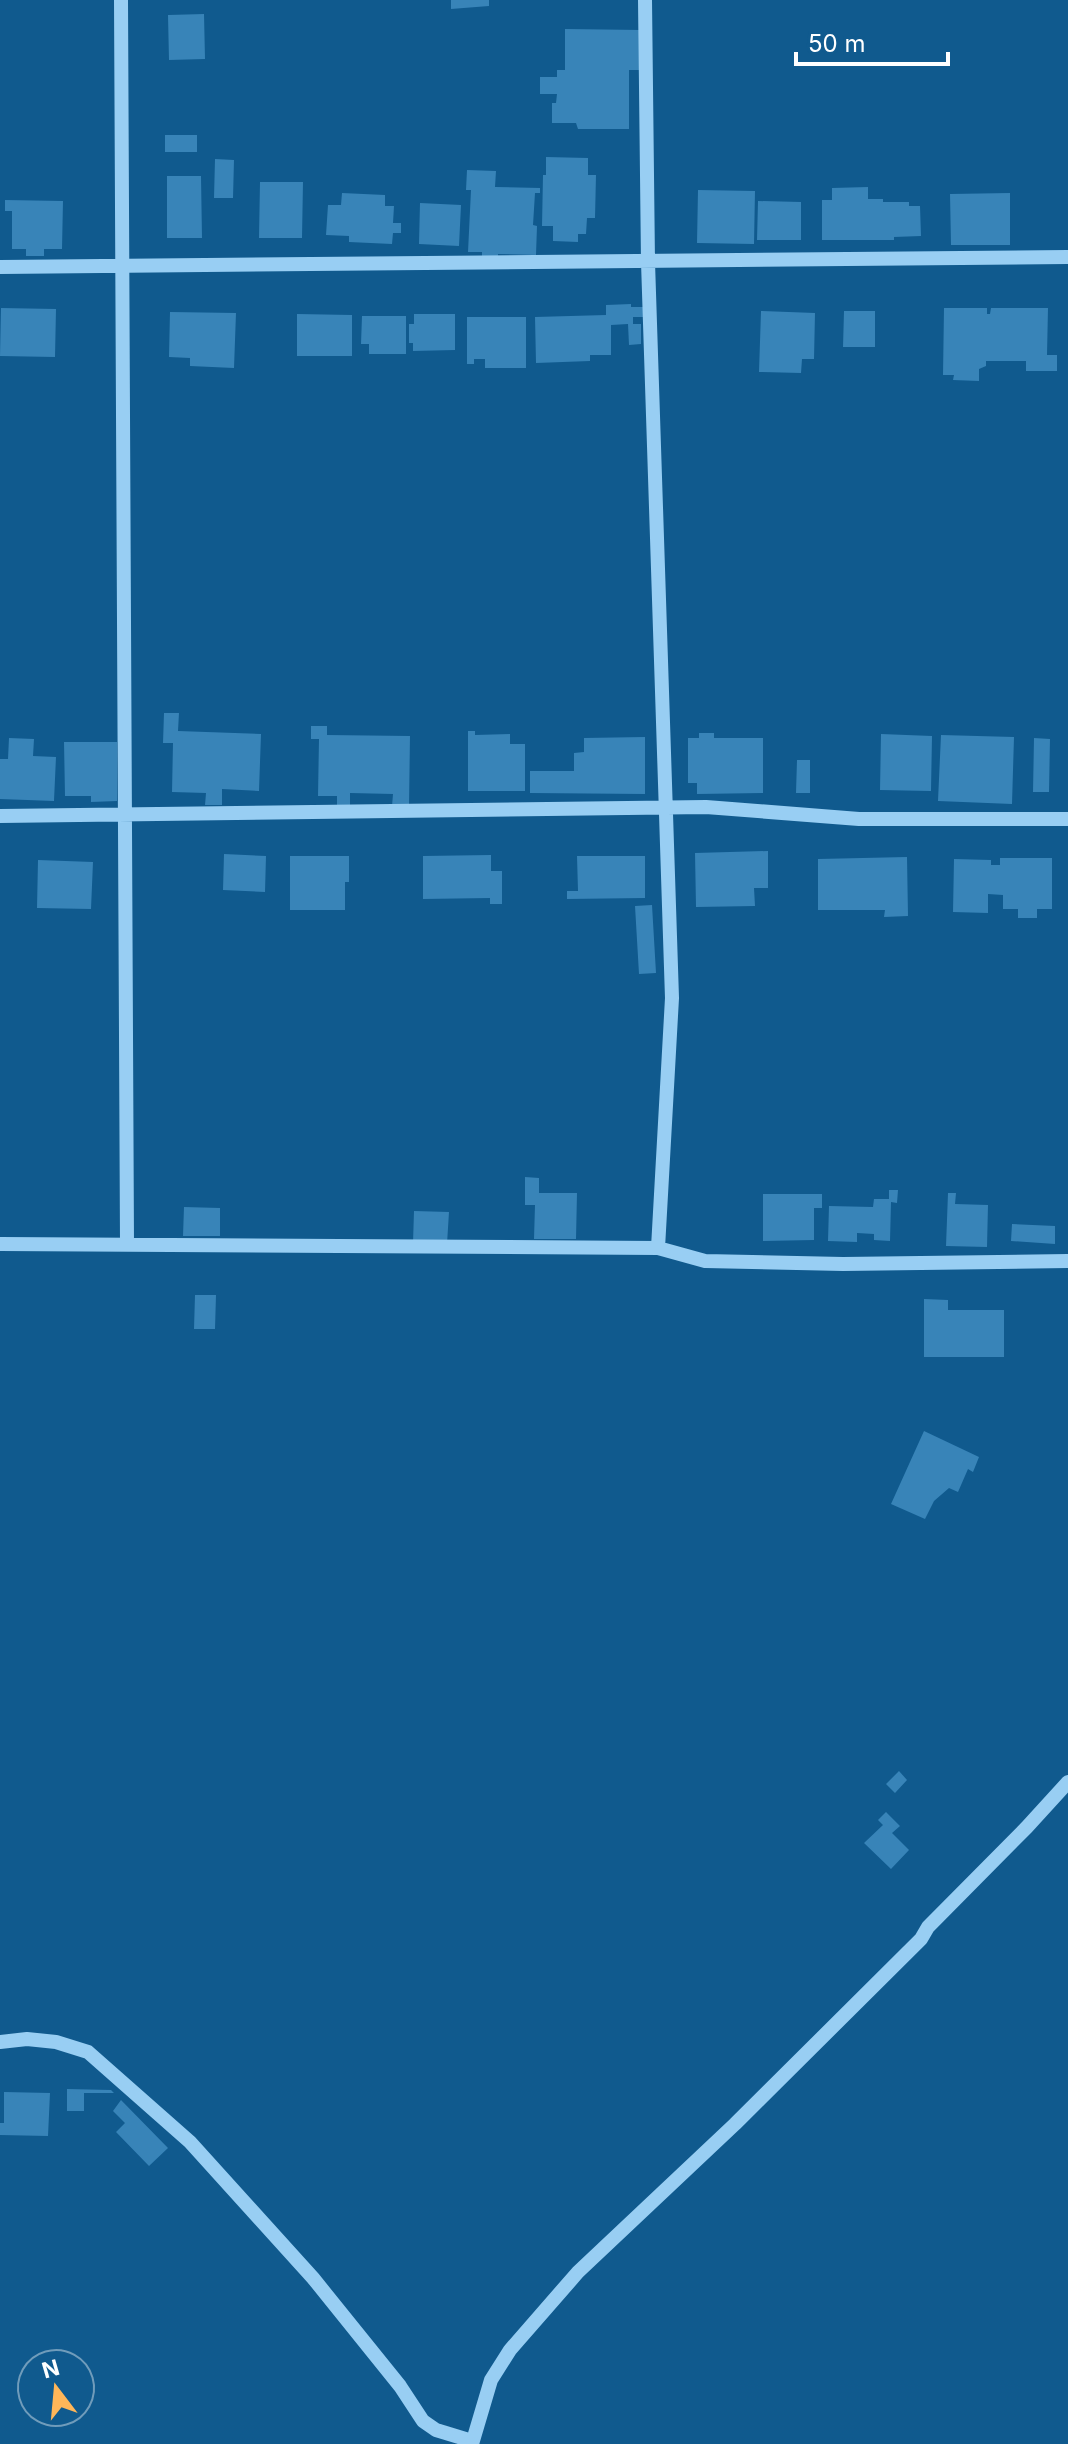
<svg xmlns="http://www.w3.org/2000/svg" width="1068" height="2444" viewBox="0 0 1068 2444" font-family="Inter,sans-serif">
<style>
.building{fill:#3884b8}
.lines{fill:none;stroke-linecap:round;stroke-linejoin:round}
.minor{stroke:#98cef3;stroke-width:14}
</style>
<rect width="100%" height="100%" fill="#105a8e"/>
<path class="building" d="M451 0H489V6L451 9Z
M204 14 205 59 169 60 168 15Z
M565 29 641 30V70H629V129H578L576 123H552V103H556L557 94H540V77H557V70H565Z
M165 135H197V152H165Z
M546 157 588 158V175H596L595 218H587L586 234H578V242L553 241V226H542L543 175H546Z
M215 159 234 160 233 198H214Z
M467 170 496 171 495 187 540 188V193H535L533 225 537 226 536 255 498 254V260L482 259V252H468L471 190H466Z
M167 176H201L202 238H167Z
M260 182H303L302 238H259Z
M868 187V199H883V202H909V206H920L921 236 894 237V240H822V200H832V188Z
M698 190 755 191 754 244 697 243Z
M342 193 385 195V206H394L393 223H401V233H393L392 244 349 242V236L326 235 328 205H341Z
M1010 193V245H951L950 194Z
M5 200 63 201 62 249H44V256H26V249H12V211H5Z
M758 201 801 202V240H757Z
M420 203 461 205 459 246 419 244Z
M631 304V307H644V317H633V324H641V344L629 345 628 324 611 325V355H590V361L536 363 535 317 606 315V305Z
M1 308 56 309 55 357 0 356Z
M944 308H987V314H990L991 308H1048L1047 355H1057V371H1026V361H986V366L979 369V381L953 380 954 375H943Z
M761 311 815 313 814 359H802L801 373 759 372Z
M844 311H875V347H843Z
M170 312 236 313 234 368 190 366V358L169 357Z
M297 314 352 315V356H297Z
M414 314H455V350L413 351V343H409V324H414Z
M362 316H406V354H369V344H361Z
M467 317H526V368H485V359H474V364H467Z
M164 713H179L178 731 261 734 259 791 222 789V805H205L206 793 172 792 173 743H163Z
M311 726H327V735L410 736 409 807 392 806 393 794 350 793V807H337V796H318L319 739H311Z
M468 731H475V735L510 734V744H525V791H468Z
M699 733H714V738H763V793L697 794V783H688V738H699Z
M881 734 932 736 931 791 880 790Z
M941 735 1014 737 1012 804 938 801Z
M645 737V794L530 793V771H574V753L584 752V738Z
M9 738 34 739 33 756 56 757 54 801 0 799V759H8Z
M1034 738 1050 739 1049 792H1033Z
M64 742H117V801L91 802V796H65Z
M797 760H810V793H796Z
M768 851V888H754L755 906 696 907 695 853Z
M224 854 266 856 265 892 223 890Z
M491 855V871H502V904H490V898L423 899V856Z
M290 856H349V882H345V910H290Z
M577 856H645V898L567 899V891H578Z
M907 857 908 916 884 917 885 910H818V859Z
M1000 858H1052V909H1037V918H1018V909H1003V895L988 894V913L953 912 954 859 991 860V865H1000Z
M38 860 93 862 91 909 37 908Z
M652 905 656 973 639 974 635 906Z
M525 1177 539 1178V1193H577L576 1239H534L535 1205H525Z
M889 1190H898L897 1203 891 1202 890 1241 874 1240V1234L857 1233V1242L828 1241 829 1206 873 1207 874 1199H889Z
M948 1193H956L955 1204 988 1205 987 1247 946 1246Z
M763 1194H822V1208H814V1240L763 1241Z
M184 1207 220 1208V1236H183Z
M414 1211 449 1212 447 1244 413 1243Z
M1012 1224 1055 1226V1244L1011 1241Z
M195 1295H216L215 1329H194Z
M924 1299 948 1300V1310H1004V1357H924Z
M924 1431 979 1457 973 1472 968 1469 958 1492 949 1488 934 1501 925 1519 891 1504Z
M899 1771 907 1780 895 1793 886 1784Z
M886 1812 900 1826 892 1833 909 1850 891 1869 864 1843 883 1825 878 1820Z
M67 2089 111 2090 114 2093H84V2111H67Z
M4 2092 50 2093 48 2136 0 2135V2123H4Z
M121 2100 168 2148 149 2166 116 2132 125 2123 113 2111Z"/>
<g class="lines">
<path class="minor" d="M121 0 127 1243
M645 0 648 262 672 998 658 1248
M0 267 1068 257
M0 816 706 807 859 819H1068
M0 1244 658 1248 705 1261 843 1264 1068 1261
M0 2042 27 2039 56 2042 88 2052 190 2142 313 2278 400 2386 423 2421 436 2430 472 2441
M472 2444 491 2380 510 2350 578 2272 735 2124 921 1939 928 1927 1027 1827 1068 1782"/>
</g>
<g transform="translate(56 2388) rotate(344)"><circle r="38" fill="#105a8e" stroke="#709cbb" stroke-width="2"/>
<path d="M0-6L14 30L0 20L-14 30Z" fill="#ffb659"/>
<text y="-12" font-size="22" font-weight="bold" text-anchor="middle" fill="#ffffff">N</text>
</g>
<path d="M796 52v12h152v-12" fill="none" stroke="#ffffff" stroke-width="4"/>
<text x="808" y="52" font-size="24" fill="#ffffff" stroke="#105a8e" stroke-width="6" paint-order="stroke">50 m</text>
</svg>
